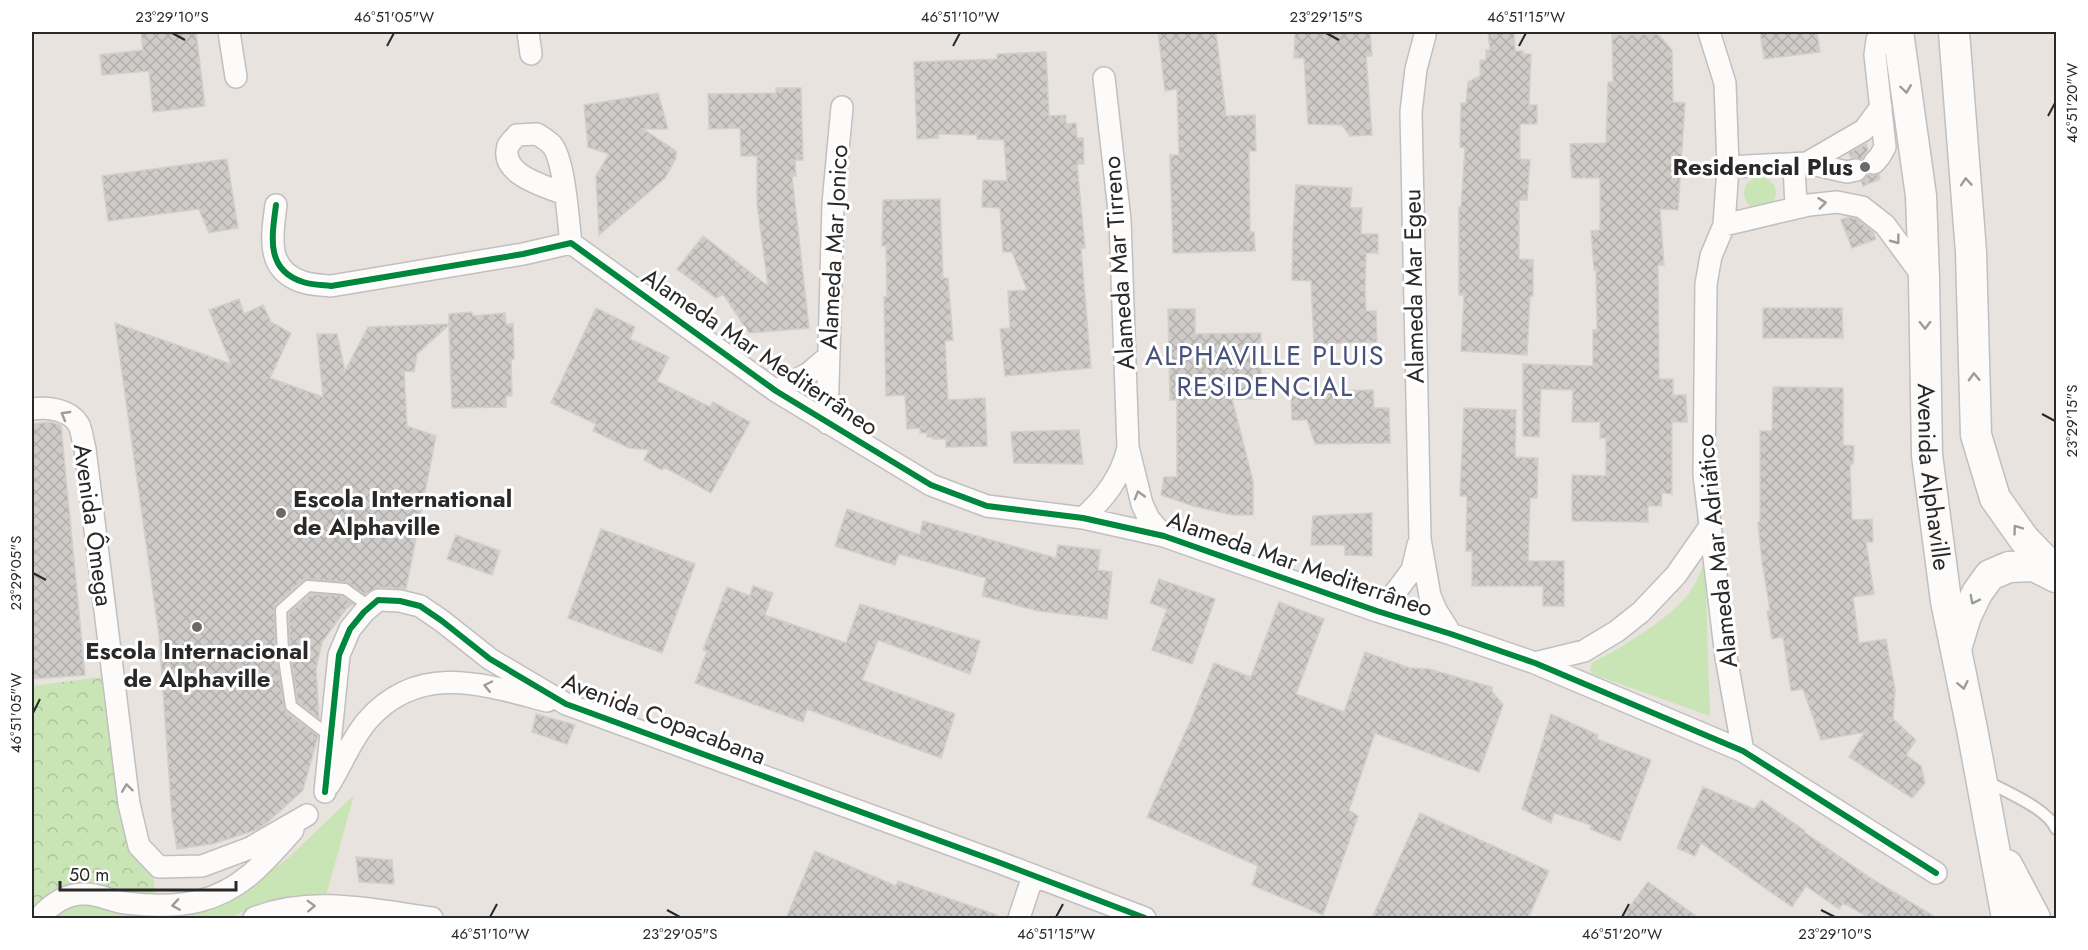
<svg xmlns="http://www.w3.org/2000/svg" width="2088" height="950" viewBox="0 0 2088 950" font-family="Jost,sans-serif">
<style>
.forest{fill:url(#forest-crowns)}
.park{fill:#cae5b5}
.building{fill:url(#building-cross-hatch);stroke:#d3cfcb;stroke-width:1.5}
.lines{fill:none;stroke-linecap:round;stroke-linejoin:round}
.lane-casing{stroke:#c1bfc0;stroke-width:14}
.street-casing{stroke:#c1bfc0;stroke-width:24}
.secondary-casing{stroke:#c1bfc0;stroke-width:33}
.lane{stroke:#fcfbfa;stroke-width:10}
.street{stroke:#fcfbfa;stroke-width:21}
.secondary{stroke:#fcfbfa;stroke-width:30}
.cycleway-casing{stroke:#fff;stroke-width:10}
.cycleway{stroke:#00873e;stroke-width:6}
.oneway{stroke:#9d9c9c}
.ticks{fill:none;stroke:#292929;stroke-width:2}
.poi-dot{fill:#6c6a68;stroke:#fff;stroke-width:2}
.labels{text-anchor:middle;stroke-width:6;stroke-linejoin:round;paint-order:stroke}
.poi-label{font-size:24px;font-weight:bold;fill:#292929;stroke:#fff;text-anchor:end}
.street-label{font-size:24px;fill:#292929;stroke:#fff}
.quarter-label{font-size:27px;letter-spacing:1.5px;fill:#47527c;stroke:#fff}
.neatline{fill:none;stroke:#292929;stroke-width:2}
.ticks-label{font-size:15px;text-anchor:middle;fill:#292929}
</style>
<defs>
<pattern id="forest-crowns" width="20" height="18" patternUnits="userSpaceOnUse" patternTransform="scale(1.5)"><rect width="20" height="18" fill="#cae5b5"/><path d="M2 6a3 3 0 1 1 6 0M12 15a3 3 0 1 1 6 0" fill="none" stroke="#aec49c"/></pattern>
<pattern id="building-cross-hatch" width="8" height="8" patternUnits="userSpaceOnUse" patternTransform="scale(1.5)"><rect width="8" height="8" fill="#cecbc8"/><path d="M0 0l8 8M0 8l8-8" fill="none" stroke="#b1aeac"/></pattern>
</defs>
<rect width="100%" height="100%" fill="#e8e3de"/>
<path class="forest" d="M101 677 126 831 136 859 153 877 156 897 107 887 52 890 32 912V686Z"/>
<path class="park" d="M1744 193a16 16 0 1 1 32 0a16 16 0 1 1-32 0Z
M1705 562 1710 716 1592 674 1590 669 1592 663C1622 647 1670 619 1690 592 1696 583 1700 572 1705 562Z
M354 795 326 896 251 908 228 918H47L51 913 83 901 109 906 253 883 287 859Z"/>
<path class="building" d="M141 32H196L205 106 153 112 149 71 102 75 100 55 143 50Z
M1158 32H1216L1226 116 1255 115 1256 151H1249L1250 232H1254L1255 251 1173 253 1170 155H1179L1177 89 1165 91Z
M1295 32H1370L1372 56H1366L1372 135 1350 136 1342 125 1308 124 1304 58H1294Z
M1488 32H1514L1515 51H1523V54H1531L1529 105H1537V124H1520V159L1530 160 1527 200H1519V259L1533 260V296H1530L1527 355 1461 351 1464 295H1459V207H1461L1465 148 1460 147 1461 103H1466L1468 82 1480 76V60H1486V50H1490Z
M1760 32H1817L1820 52 1764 59Z
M1658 34 1672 50 1673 102 1685 103 1678 210 1660 209 1664 265H1658L1659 379H1673V395H1686L1687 422H1672V494L1662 493 1661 506H1648V522L1572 521V475L1606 476V438H1600V422H1572L1573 390 1541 389 1539 437 1523 436V364L1593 366V330H1597L1596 270H1594L1591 231 1600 230V178H1572L1570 144 1606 143 1608 82H1613L1612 35Z
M1046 52 1049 116 1066 115V124L1076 123 1077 138H1083L1084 164H1077L1085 248H1081L1091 368 1005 376 1000 329 1010 328 1008 291 1027 290 1012 252H1003L1000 208 982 207 983 180 1007 181 1004 140 977 139V135L938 134 939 138 917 139 914 62 997 59V54Z
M776 88H801L803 160H795L796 176H792L809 328 749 333 723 294 716 298 677 269 703 236 768 286 757 204V156H741L740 128 709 129 708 94 776 93Z
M658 93 668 129H643L676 151V158L665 178 599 235 596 176 609 154 588 147 584 105Z
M1866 144 1868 150 1862 159 1851 158 1849 153Z
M227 159 238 228 209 233 199 209 108 221 102 176Z
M1868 174 1879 175 1880 179 1863 186 1861 181Z
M1296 185 1352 188 1350 208H1362L1361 234H1378V253H1366L1365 290 1366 311H1376L1377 342 1314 344 1311 281 1292 280 1293 233Z
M940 199 943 278H948L953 340 945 341 948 400 985 398 987 446 946 447V439H933L932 437H927V433H920V428L907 429 905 395 886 396 884 297H887L886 246H882L883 200Z
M1849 217 1857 219 1873 232 1876 239 1852 248 1841 220Z
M239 299 244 314 263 305 271 322 291 333 270 378 323 397 317 334H337L345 371 368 327 449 324V314L472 312 473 316 505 313 506 325 513 323 514 359H511L512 396H506V407L452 408 449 325 417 354 414 372 404 371 407 426 436 436 406 589 379 587 365 594 346 582 308 579 303 580 276 604 274 610 276 652 284 707 286 712 318 736 303 790 267 823 256 830 212 844 177 849 172 817 159 635 115 323 231 364 209 310Z
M596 308 635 327 630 339 669 357 657 381 710 407 713 402 750 422 711 493 664 467 662 470 644 460 649 450 629 448 593 431 596 424 551 403Z
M1763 308H1842L1843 338H1763Z
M1168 309H1195V334L1261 333V399H1232L1253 481V515H1233L1193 506 1161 495 1164 477H1177V400H1170Z
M1773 387 1843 388V445L1854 446 1853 464H1850L1852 520 1872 519 1873 542H1866L1874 594 1853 597 1859 643 1886 639 1895 690 1893 719 1916 740 1906 755 1921 766 1925 783 1912 798 1849 757 1865 732 1821 740 1803 689 1791 691 1783 637 1772 639 1767 611 1770 610 1762 562 1758 522H1760V431H1772Z
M1373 390 1374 408H1389L1390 443 1315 444 1307 420H1292L1291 396H1317V391Z
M1464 408 1516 410 1515 457 1538 458 1537 498H1530L1528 561H1564V606H1543V586H1472V551H1466L1467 496H1460Z
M50 422 61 425 85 675 32 679V424Z
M1079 430 1083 464 1014 463 1011 432Z
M847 509 920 535 923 521 1056 558 1058 545 1100 550 1098 570 1112 572 1107 619 1038 611 982 596 986 578 899 554 895 565 835 546Z
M1372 513V556L1345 555V545H1311L1313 516Z
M601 529 695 564 662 653 568 618Z
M456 535 500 551 492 575 447 559Z
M1159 579 1215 599 1192 664 1152 650 1167 609 1150 603Z
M753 586 773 593 765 615 846 643 860 604 980 641 970 674 878 640 862 680 955 714 941 758 807 709 803 722 695 683 707 651 703 650 727 587 750 596Z
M311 594 342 596 353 604 346 609 322 642 316 669 319 718 298 702 290 651 289 613Z
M1279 602 1324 619 1296 694 1344 712 1365 652 1410 668 1429 669 1492 687V691L1503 705 1479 772 1375 733 1349 810 1358 816 1323 915 1252 885 1258 866 1147 817 1190 722 1214 663 1251 677Z
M536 714 575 725 567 744 532 732Z
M1551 714 1598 735 1597 739 1651 760 1620 841 1590 829 1591 825 1554 813 1551 823 1522 809Z
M1703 787 1754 809 1761 800 1805 831 1804 832 1869 877 1937 918H1870L1843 903 1839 909 1806 886 1792 907 1701 843 1695 856 1677 848Z
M1420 813 1549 871 1528 918H1372Z
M815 851 896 886 898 881 997 915 996 918H786Z
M356 857 392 860 394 884 359 882Z
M1648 882 1699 918H1621Z"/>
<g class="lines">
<g class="lane-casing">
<path id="lane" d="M331 737 291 706 283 652 281 610 308 586 345 589 370 607
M1987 781C2007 793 2047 808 2056 829"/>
</g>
<g class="street-casing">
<path id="street" d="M229 32 236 77
M528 32 531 54
M1709 32 1725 83 1728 167 1724 225 1711 256 1706 284 1704 475 1726 657 1743 751
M1425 35 1416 69 1411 112 1420 539 1430 596 1436 610 1451 634
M1104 78 1120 220 1128 447 1142 504 1149 519 1164 536
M1807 163 1864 130 1881 107
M1874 163 1880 156 1885 147 1875 55 1877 40 1881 32
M1794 164 1796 208
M1728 167 1807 163 1847 172 1856 170
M564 194C546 186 499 175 508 146 510 142 515 138 517 135L537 134C542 137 548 141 552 145 565 161 568 221 571 243
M276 205C272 236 265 270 303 282 311 285 322 285 331 286L523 254 571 243 776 391 931 485 987 506 1083 518 1164 536 1377 611 1451 634 1535 663 1743 751 1936 873
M1724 225 1809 205 1837 202 1862 207 1885 225 1924 278
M776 391 809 373 829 356
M32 409C48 407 70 409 79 425 82 432 83 442 85 449L129 804 139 846 159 867 202 866 250 848 307 815
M827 423 833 204 842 107
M1083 518C1105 498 1121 477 1128 448
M1377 611 1392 597 1412 570 1418 545
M1535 663 1584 651 1617 631 1641 612 1676 575 1711 525
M329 785C342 764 351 740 367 721 418 662 483 684 547 701
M325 792 339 655 350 629 364 612 378 600 400 601 420 606 442 621 490 659 566 704 998 862 1145 918
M39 918C51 904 66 893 86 894 99 894 113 902 126 903 150 906 175 907 199 901 241 891 266 861 293 830
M254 918C311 895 373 910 432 918
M1019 918 1033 876"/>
</g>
<g class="secondary-casing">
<g id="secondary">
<path id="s1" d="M1898 32 1921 196 1924 278 1927 455 1946 601 1972 729 2007 918"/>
<path d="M1954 32 1971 252 1976 435 1995 498 2024 539 2056 572"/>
<path d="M1956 649 1966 616 1977 593 1990 575 2009 567 2034 566 2056 577"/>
<path d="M2007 865 2035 918"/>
</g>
</g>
<use href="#lane" class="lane"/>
<use href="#street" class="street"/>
<use href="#secondary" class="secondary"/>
<g class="cycleway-casing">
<path id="cycleway" d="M276 205C272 236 265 270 303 282 311 285 322 285 331 286L523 254 571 243 776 391 931 485 987 506 1083 518 1164 536 1377 611 1451 634 1535 663 1743 751 1936 873
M325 792 339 655 350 629 364 612 378 600 400 601 420 606 442 621 490 659 566 704 998 862 1145 918"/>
</g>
<use href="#cycleway" class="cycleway"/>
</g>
<defs><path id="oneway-chevron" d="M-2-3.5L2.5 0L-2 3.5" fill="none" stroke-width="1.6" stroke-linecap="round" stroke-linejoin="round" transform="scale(1.5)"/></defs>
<g class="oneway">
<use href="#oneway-chevron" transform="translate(1906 89) rotate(82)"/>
<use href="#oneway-chevron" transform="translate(1966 182) rotate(-94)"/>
<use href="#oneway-chevron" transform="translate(1822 203) rotate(-7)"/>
<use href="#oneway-chevron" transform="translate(1896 240) rotate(53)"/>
<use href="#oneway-chevron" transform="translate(1925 325) rotate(89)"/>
<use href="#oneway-chevron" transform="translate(1974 377) rotate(-92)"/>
<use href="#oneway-chevron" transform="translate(65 415) rotate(-150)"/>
<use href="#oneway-chevron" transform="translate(1139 495) rotate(-106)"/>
<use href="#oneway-chevron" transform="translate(2017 529) rotate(-126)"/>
<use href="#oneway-chevron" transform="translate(1974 600) rotate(117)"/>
<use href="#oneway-chevron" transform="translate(1963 685) rotate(78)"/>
<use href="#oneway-chevron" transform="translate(488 686) rotate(-168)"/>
<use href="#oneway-chevron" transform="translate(127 788) rotate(-97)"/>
<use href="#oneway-chevron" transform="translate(176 905) rotate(171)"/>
<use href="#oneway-chevron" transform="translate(311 906) rotate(-2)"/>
</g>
<path class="ticks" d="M172 33 185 40M1326 33 1339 40M387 46 394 33M953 46 960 33M1519 46 1526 33M2048 116 2055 103M2042 414 2055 421M33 573 46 580M33 713 40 699M667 910 680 917M1821 910 1835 917M490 917 497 904M1056 917 1063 904M1622 917 1629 904"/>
<g class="poi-dot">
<circle cx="1865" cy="167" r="6"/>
<circle cx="281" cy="513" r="6"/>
<circle cx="197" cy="627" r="6"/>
</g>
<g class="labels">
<g class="poi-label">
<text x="1853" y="175">Residencial Plus</text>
<text x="293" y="507" text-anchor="start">Escola International<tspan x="293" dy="28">de Alphaville</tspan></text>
<text x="197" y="659" text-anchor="middle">Escola Internacional<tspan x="197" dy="28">de Alphaville</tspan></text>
</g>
<g class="street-label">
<text transform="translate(834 247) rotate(-87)" y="8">Alameda Mar Jonico</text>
<text transform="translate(1119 263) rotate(-94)" y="8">Alameda Mar Tirreno</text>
<text transform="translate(1414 286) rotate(-91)" y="8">Alameda Mar Egeu</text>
<text transform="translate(760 352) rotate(34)" y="8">Alameda Mar Mediterrâneo</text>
<text dy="8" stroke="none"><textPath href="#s1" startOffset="447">Avenida Alphaville</textPath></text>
<text transform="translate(93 525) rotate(82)" y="8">Avenida Ômega</text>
<text transform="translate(1717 551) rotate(-96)" y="8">Alameda Mar Adriático</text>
<text transform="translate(1300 564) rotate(19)" y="8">Alameda Mar Mediterrâneo</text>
<text transform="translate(664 719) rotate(21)" y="8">Avenida Copacabana</text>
</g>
<g class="quarter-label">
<text x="1265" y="365">ALPHAVILLE PLUIS<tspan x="1265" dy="31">RESIDENCIAL</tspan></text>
</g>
</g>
<rect width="2088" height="950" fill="none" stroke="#ffffff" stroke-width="66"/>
<path d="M60 881v9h176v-9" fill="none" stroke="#292929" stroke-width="3"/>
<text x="69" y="881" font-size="18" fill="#292929" stroke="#ffffff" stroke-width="4.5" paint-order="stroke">50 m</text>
<rect x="33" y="33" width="2022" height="884" class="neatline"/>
<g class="ticks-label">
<text x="172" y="22">23°29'10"S</text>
<text x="394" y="22">46°51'05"W</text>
<text x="960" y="22">46°51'10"W</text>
<text x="1326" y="22">23°29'15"S</text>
<text x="1526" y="22">46°51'15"W</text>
<text transform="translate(2072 103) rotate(-90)" y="5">46°51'20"W</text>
<text transform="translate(2072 421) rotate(-90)" y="5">23°29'15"S</text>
<text transform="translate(16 573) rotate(-90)" y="5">23°29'05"S</text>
<text transform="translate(16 713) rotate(-90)" y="5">46°51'05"W</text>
<text x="490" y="939">46°51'10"W</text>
<text x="680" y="939">23°29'05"S</text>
<text x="1056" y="939">46°51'15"W</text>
<text x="1622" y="939">46°51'20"W</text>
<text x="1835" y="939">23°29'10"S</text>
</g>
</svg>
